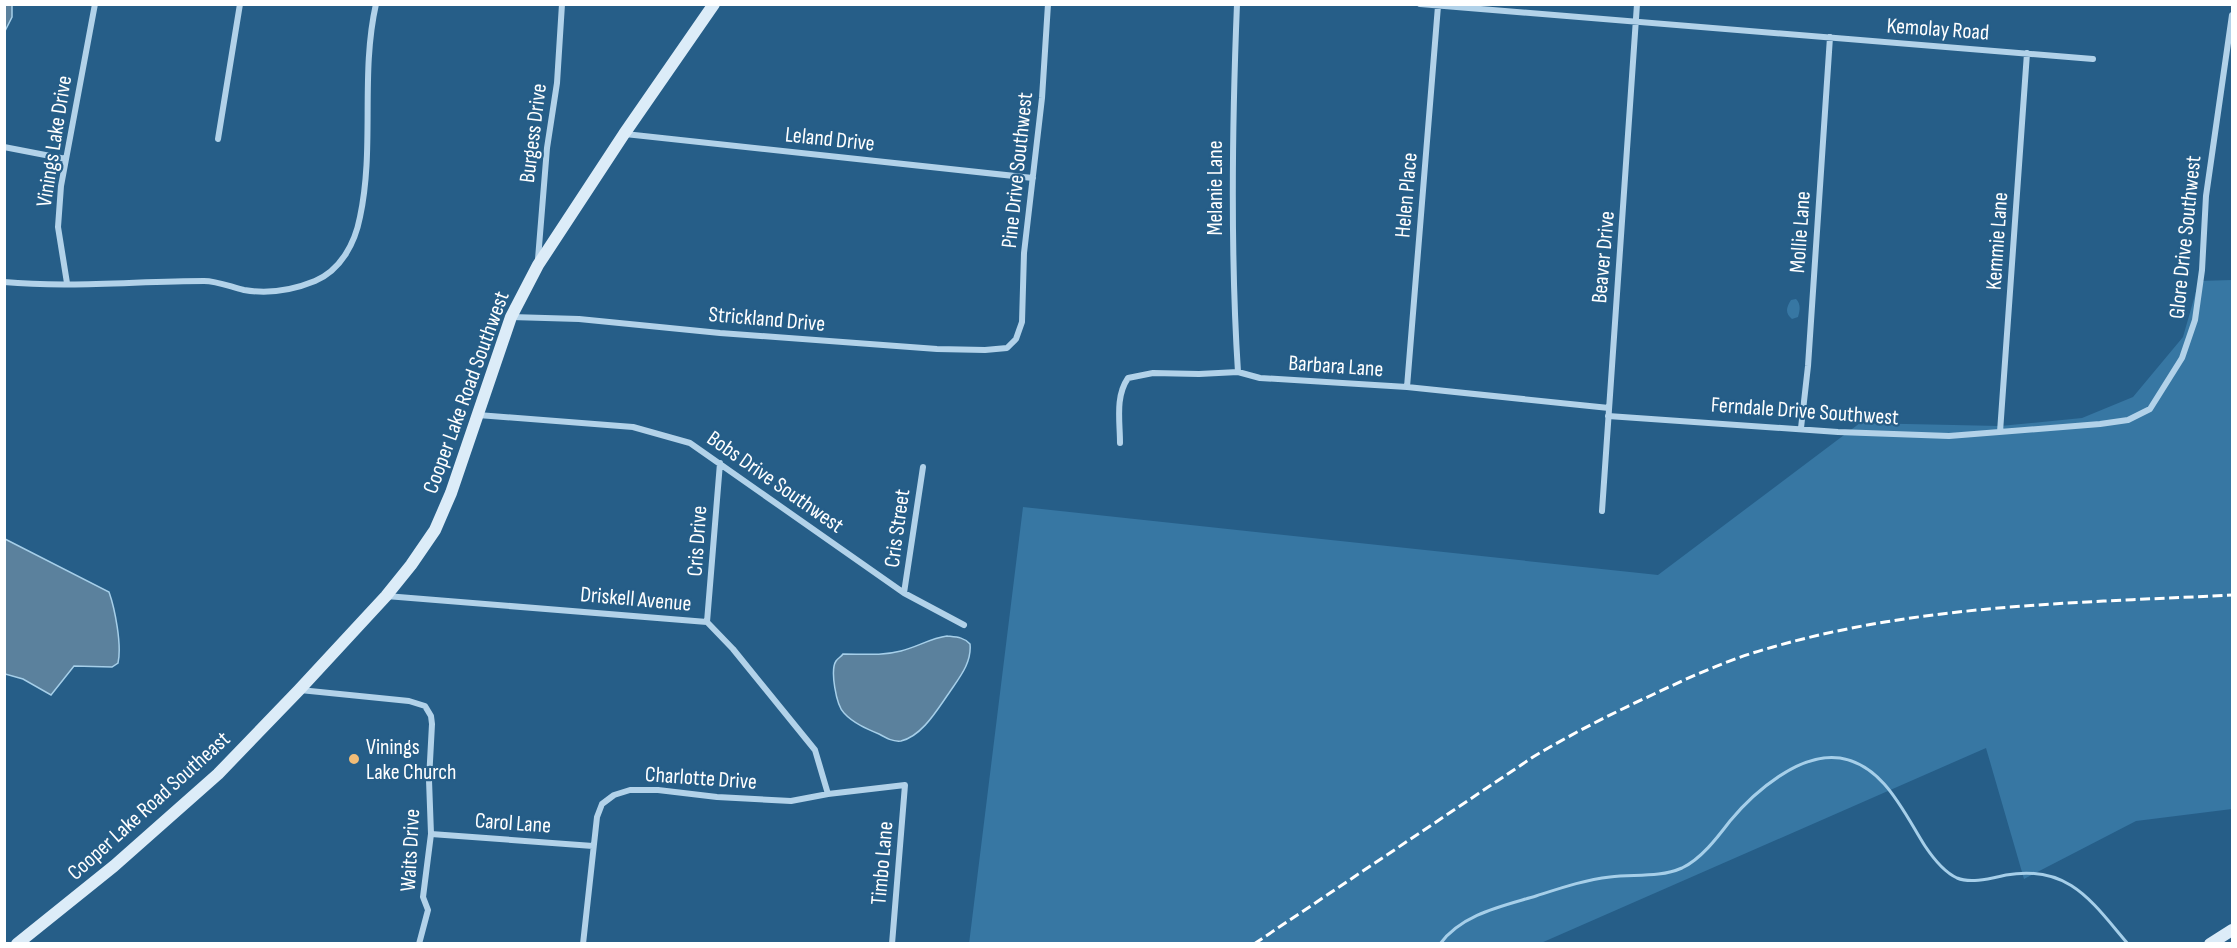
<svg xmlns="http://www.w3.org/2000/svg" width="2237" height="948" viewBox="0 0 2237 948" font-family="'Sofia Sans Condensed',sans-serif">
<style>
.green{fill:#3777a3}
.water{fill:#5b819d;stroke:#a6cfe9;stroke-width:1.5}
.lines{fill:none;stroke-linecap:round;stroke-linejoin:round}
.stream{stroke:#a6cfe9;stroke-width:3}
.street{stroke:#b2d2e9;stroke-width:6}
.secondary{stroke:#dcecf8;stroke-width:12}
.rail{stroke:#fff;stroke-width:3;stroke-dasharray:10 4.5;stroke-linecap:butt}
.poi-dot{fill:#f2bd77;stroke:#265e88;stroke-width:2}
.labels{text-anchor:middle;stroke-width:4.5;stroke-linejoin:round;paint-order:stroke}
.street-label{font-size:22px;fill:#fff;stroke:#265e88}
.poi-label{font-size:22px;fill:#fff;stroke:#265e88;text-anchor:start}
</style>
<rect width="100%" height="100%" fill="#265e88"/>
<path class="green" d="M2232 280V809L2136 821 2024 879 1986 748 1541 943 969 944 1023 507 1658 575 1860 423 2000 426 2082 418 2133 397 2183 337 2199 281Z
M1796 299C1801 304 1800 310 1798 317L1792 319C1785 313 1786 308 1791 300Z"/>
<path class="water" d="M5 4 12 5V17L5 31Z
M5 539 109 592C115 609 122 645 118 663L112 667 74 666 51 695 23 679 5 674Z
M947 636C956 637 964 637 970 644 972 663 959 678 949 693 937 710 922 736 901 741 893 742 886 738 879 734 867 729 853 723 844 713 836 705 830 670 836 661 838 658 841 657 843 654 863 654 882 656 901 651 917 647 931 638 947 636Z"/>
<g class="lines">
<path class="stream" d="M1440 944C1462 914 1503 906 1536 896 1561 888 1584 880 1610 877 1634 874 1659 878 1682 868 1701 859 1717 838 1730 821 1754 792 1800 752 1840 758 1884 765 1904 813 1925 846 1933 858 1944 872 1957 878 1971 884 1992 878 2006 875 2069 864 2092 902 2128 944"/>
<path class="street" d="M1237 4C1232 127 1230 249 1238 372
M1420 4 2093 59
M625 134 1033 178
M218 139 240 4
M4 147 66 159
M538 259 547 148 557 83 562 4
M4 282C70 288 138 281 204 281 217 281 231 287 244 290 268 294 293 290 315 281 341 270 355 243 360 217 375 147 360 75 376 4
M67 283 58 227 61 186 95 4
M511 317 579 319 720 333 937 349 985 350 1007 348 1016 339 1022 322 1024 253 1042 98 1048 4
M1407 387 1438 6
M478 415 633 427 690 443 904 593 964 625
M1608 416 1838 432 1949 436 2100 424 2128 420 2150 409 2182 358 2195 320 2202 270 2206 196 2232 15
M1801 428 1808 366 1830 37
M2000 432 2027 53
M1120 443C1120 421 1115 397 1128 378L1153 373 1199 374 1238 372 1260 378 1407 387 1609 408
M1602 511 1637 4
M904 593 923 467
M386 596 707 622 733 649 815 750 828 794
M707 622 720 463
M300 690 409 701 425 706 431 716 432 724 429 780 431 834 423 897 428 910 419 944
M431 834 593 846
M583 944 597 817 602 804 614 795 630 790H658L717 797 791 801 828 794 905 785 892 944"/>
<path class="secondary" d="M17 944 114 866 218 774 299 690 386 596 411 565 435 530 451 493 511 317 538 265 624 134 714 4
M2210 944 2232 930"/>
<path class="rail" d="M1254 944 1533 757C1573 733 1613 713 1654 694 1692 676 1732 658 1773 647 1922 604 2078 603 2232 595"/>
</g>
<circle class="poi-dot" cx="354" cy="759" r="6"/>
<g class="labels">
<g class="street-label">
<text transform="translate(1938 28) rotate(4)" y="8">Kemolay Road</text>
<text transform="translate(532 133) rotate(-83)" y="8">Burgess Drive</text>
<text transform="translate(830 138) rotate(6)" y="8">Leland Drive</text>
<text transform="translate(53 141) rotate(-81)" y="8">Vinings Lake Drive</text>
<text transform="translate(1016 170) rotate(-84)" y="8">Pine Drive Southwest</text>
<text transform="translate(1214 188) rotate(-90)" y="8">Melanie Lane</text>
<text transform="translate(1405 195) rotate(-85)" y="8">Helen Place</text>
<text transform="translate(1799 232) rotate(-86)" y="8">Mollie Lane</text>
<text transform="translate(2184 237) rotate(-84)" y="8">Glore Drive Southwest</text>
<text transform="translate(1996 241) rotate(-86)" y="8">Kemmie Lane</text>
<text transform="translate(1602 257) rotate(-85)" y="8">Beaver Drive</text>
<text transform="translate(767 318) rotate(5)" y="8">Strickland Drive</text>
<text transform="translate(1336 365) rotate(4)" y="8">Barbara Lane</text>
<text transform="translate(465 392) rotate(-70)" y="8">Cooper Lake Road Southwest</text>
<text transform="translate(1805 410) rotate(4)" y="8">Ferndale Drive Southwest</text>
<text transform="translate(776 481) rotate(35)" y="8">Bobs Drive Southwest</text>
<text transform="translate(896 528) rotate(-82)" y="8">Cris Street</text>
<text transform="translate(696 541) rotate(-86)" y="8">Cris Drive</text>
<text transform="translate(636 598) rotate(5)" y="8">Driskell Avenue</text>
<text transform="translate(701 777) rotate(4)" y="8">Charlotte Drive</text>
<text transform="translate(148 805) rotate(-42)" y="8">Cooper Lake Road Southeast</text>
<text transform="translate(513 822) rotate(4)" y="8">Carol Lane</text>
<text transform="translate(409 850) rotate(-87)" y="8">Waits Drive</text>
<text transform="translate(881 863) rotate(-85)" y="8">Timbo Lane</text>
</g>
<g class="poi-label">
<text x="366" y="754">Vinings<tspan x="366" dy="25">Lake Church</tspan></text>
</g>
</g>
<rect width="2237" height="948" fill="none" stroke="#ffffff" stroke-width="12"/>
</svg>
